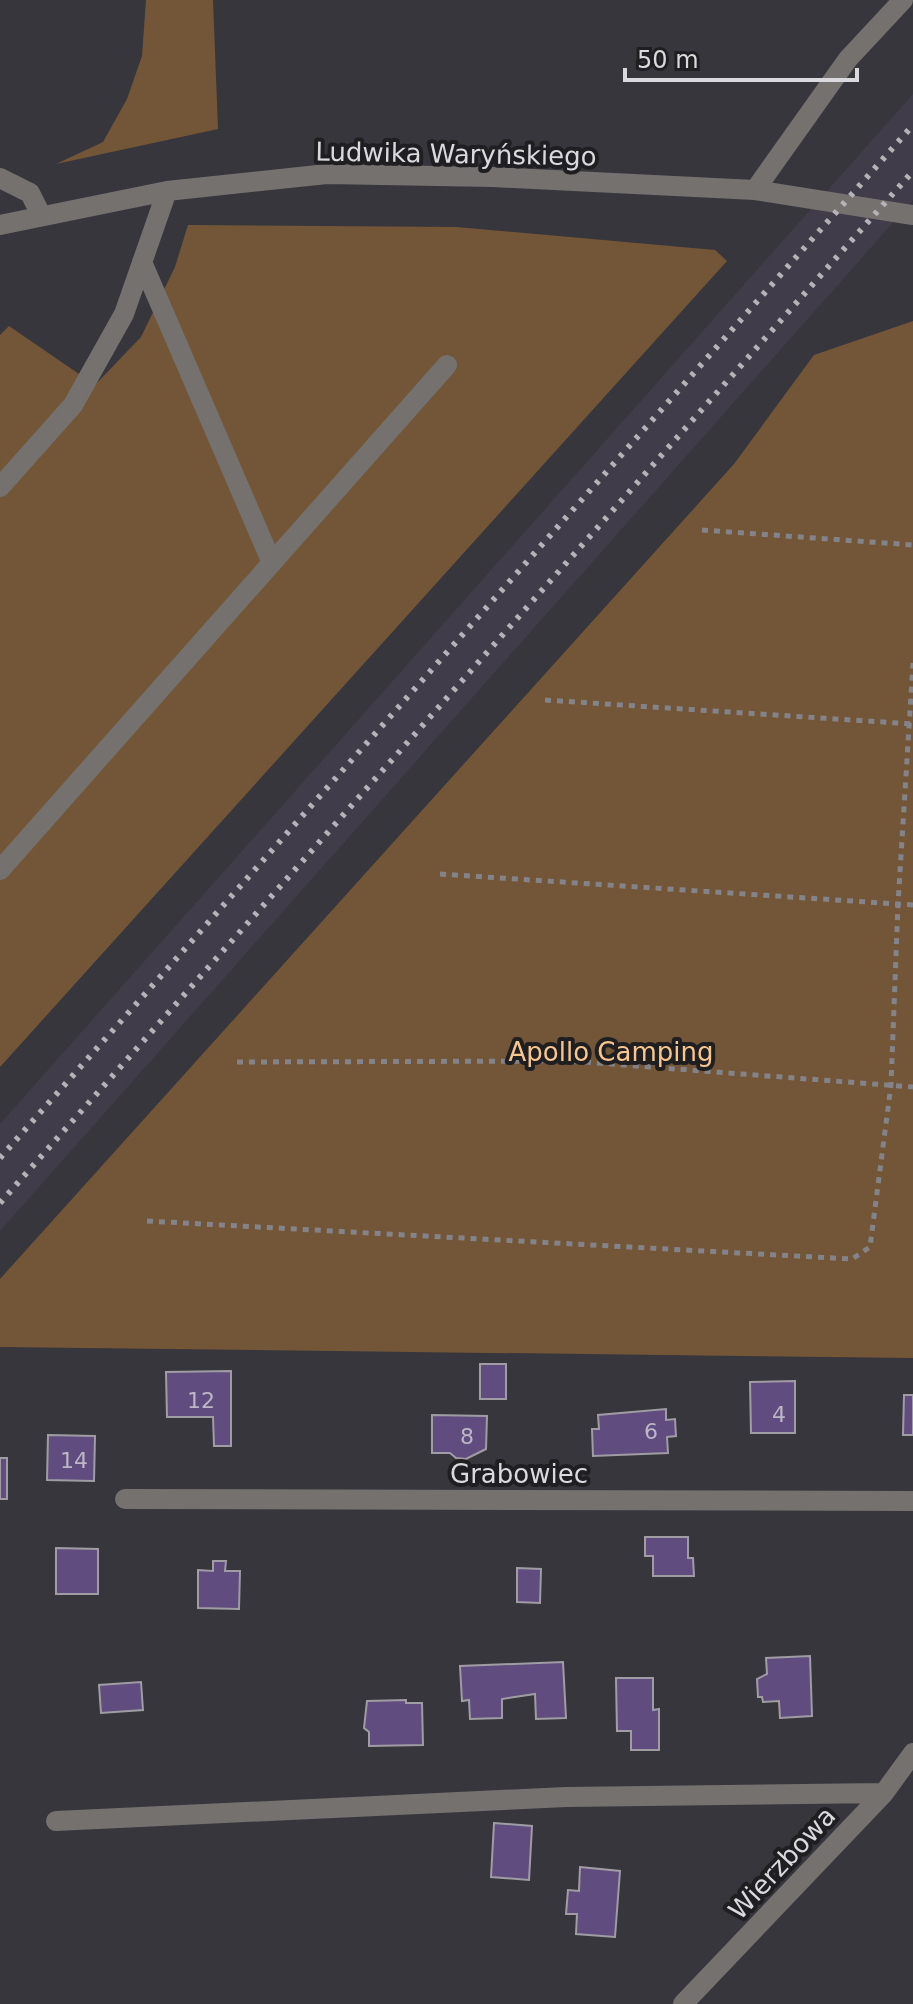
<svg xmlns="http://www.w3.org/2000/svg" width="913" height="2004" viewBox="0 0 913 2004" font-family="'DejaVu Sans',sans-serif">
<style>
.built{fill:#413c4a}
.green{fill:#735637}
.building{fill:#604c7e;stroke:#9f9ca4;stroke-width:2}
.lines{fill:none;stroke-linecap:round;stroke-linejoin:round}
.path{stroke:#848389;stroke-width:5;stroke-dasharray:6 6;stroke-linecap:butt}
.minor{stroke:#74716e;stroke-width:20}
.rail{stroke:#b4b3b8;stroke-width:6;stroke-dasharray:4 8;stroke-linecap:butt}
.labels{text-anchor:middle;stroke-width:8;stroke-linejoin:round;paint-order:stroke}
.number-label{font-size:22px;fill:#bcb6c6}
.street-label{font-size:26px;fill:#dad9de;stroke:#1f1e21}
.park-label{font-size:26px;fill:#f7c690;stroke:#1f1e21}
</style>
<rect width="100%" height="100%" fill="#38363d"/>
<path class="built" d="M913 94V200L0 1231V1124Z"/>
<path class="green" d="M146 0H213L218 129 56 164 103 142 127 99 142 56Z
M188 225 456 227 715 250 727 261 0 1067V335L9 326 95 385 141 337 175 267Z
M913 321V1358L0 1347V1279L734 464 814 355Z"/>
<path class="building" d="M480 1364H506V1399H480Z
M231 1371V1446H214L213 1417H167L166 1372Z
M795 1381V1433H751L750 1382Z
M904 1395H913V1435H903Z
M666 1409V1420L675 1419 676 1436 667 1437 668 1453 593 1456 592 1429H599L598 1415Z
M432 1415 487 1416 486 1449 466 1459 456 1458 450 1453H432Z
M48 1435 95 1436 94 1481 47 1480Z
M0 1458H7V1499H0Z
M645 1537H688V1558H693L694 1576H653V1556H645Z
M56 1548 98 1549V1594H56Z
M213 1561H226L225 1571H240L239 1609 198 1608V1570L213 1571Z
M517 1568 541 1569 540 1603 517 1602Z
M810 1656 812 1716 780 1718 779 1701 763 1702 762 1697H758L757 1679 767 1674 766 1658Z
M563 1662 566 1718 536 1719 535 1694 502 1699V1718L470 1719 469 1700 462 1701 460 1666Z
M616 1678H653V1710L659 1709V1750H631V1731H617Z
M141 1682 143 1710 101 1713 99 1685Z
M406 1700V1703H422L423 1745 369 1746V1732L364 1728 367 1701Z
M494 1823 532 1826 529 1880 491 1877Z
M580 1867 620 1871 615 1937 576 1934 577 1914H566L568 1890 579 1891Z"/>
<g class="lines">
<path class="path" d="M702 530 913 545
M545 700 913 724
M440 874 913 905
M237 1062 571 1061 913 1087
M147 1221 852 1259 870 1247 891 1085 898 904 913 663"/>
<path class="minor" d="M0 178 30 193 41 215
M755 190 848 59 903 0
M0 225 167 191 327 174 492 177 755 190 913 215
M142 262 272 563
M0 487 73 405 124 314 167 191
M0 870 447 365
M125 1499 913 1501
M56 1821 566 1797 884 1793
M683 2004 884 1793 913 1753"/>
<path class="rail" d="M0 1158 913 125
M0 1203 913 171"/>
</g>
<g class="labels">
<g class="number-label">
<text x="201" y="1408">12</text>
<text x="779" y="1422">4</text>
<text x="651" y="1439">6</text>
<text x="467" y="1444">8</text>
<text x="74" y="1468">14</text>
</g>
<g class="street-label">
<text transform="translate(456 154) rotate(1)" y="9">Ludwika Waryńskiego</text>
<text x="519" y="1483">Grabowiec</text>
<text transform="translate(782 1863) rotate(-47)" y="9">Wierzbowa</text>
</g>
<g class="park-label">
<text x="611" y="1061">Apollo Camping</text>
</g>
</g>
<path d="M625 68v12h232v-12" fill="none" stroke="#dad9de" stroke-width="4"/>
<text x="637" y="68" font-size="24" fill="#dad9de" stroke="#1f1e21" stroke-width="6" paint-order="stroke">50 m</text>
</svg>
